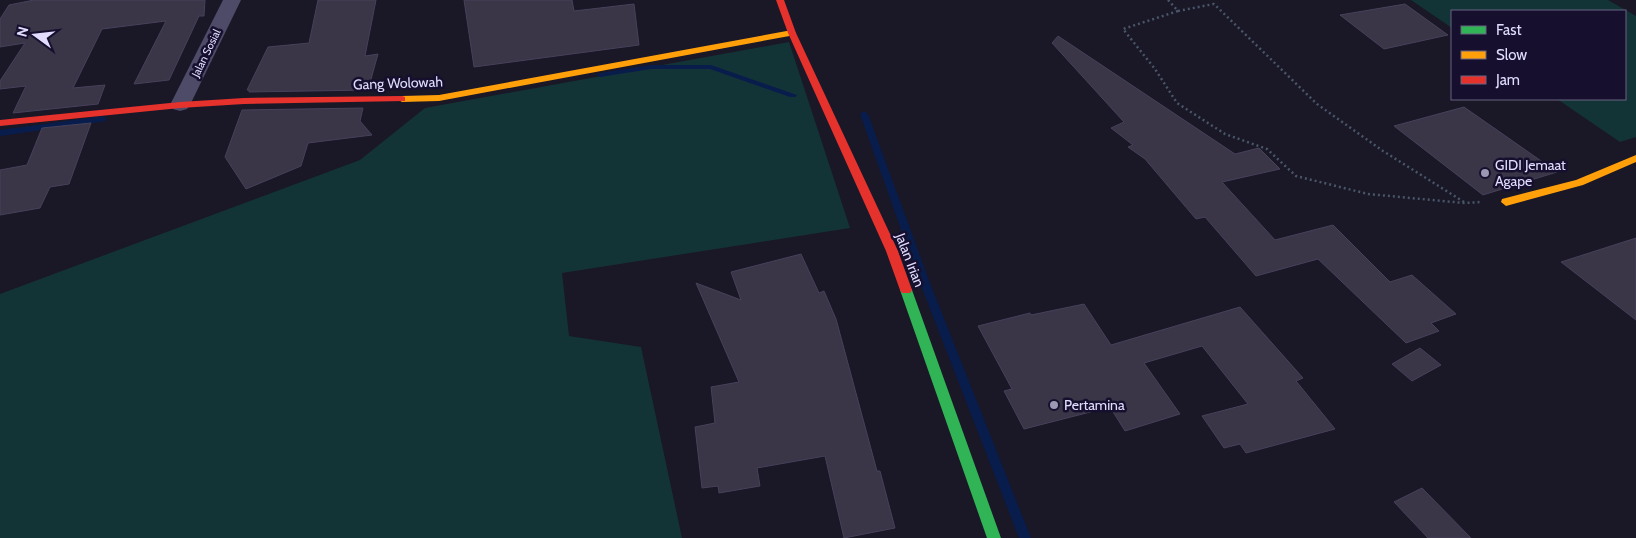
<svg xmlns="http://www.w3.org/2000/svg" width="1636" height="538" viewBox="0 0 1636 538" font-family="Cabin,sans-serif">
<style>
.green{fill:#133437}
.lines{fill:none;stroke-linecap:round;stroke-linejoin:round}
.stream{fill:#091d4c;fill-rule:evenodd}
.building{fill:#3a3648;stroke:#47415a}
.path{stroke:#485768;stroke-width:2.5;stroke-dasharray:2 3;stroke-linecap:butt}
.street{fill:#4e4b68;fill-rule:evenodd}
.fast{fill:#30b455;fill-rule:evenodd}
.slow{fill:#ff9f0a;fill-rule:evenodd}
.jam{fill:#e5322d;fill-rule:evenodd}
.poi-dot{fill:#9c98b3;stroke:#16102e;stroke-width:2}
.labels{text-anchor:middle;stroke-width:5;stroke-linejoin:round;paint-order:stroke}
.far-street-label{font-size:11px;fill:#e2ddff;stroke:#16102e}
.street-label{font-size:14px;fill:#e2ddff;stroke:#16102e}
.poi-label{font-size:14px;fill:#e2ddff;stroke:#16102e;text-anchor:start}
</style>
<rect width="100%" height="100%" fill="#1a1727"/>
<path class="green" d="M1411 0H1608L1636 16V137L1620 142 1557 99H1625V11H1452V28Z
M789 42 850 228 562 273 569 336 641 347 682 538H0V294L360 160 425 108Z"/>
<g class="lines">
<path class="stream" d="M651 65H711L797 95 796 97H790L710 69H651L600 77 596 75 600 73Z
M864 111 868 114 930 283 1031 538H1019L920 283 860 114Z
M103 116 107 119 106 121 0 136V130Z"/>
</g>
<path class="building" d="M34 0H205L204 16H199L169 80 134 84 166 21 102 29 73 88 105 85 98 104 13 113 26 86 0 89V81L25 43 0 47V19L9 5Z
M318 0H376L365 56 378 54 368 90 249 92V90H247L268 47 309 43Z
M464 0H572L574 11 634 4 639 45 474 67Z
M1405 4 1448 35 1384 49 1340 15Z
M1058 36 1235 154 1259 148 1280 169 1222 182 1275 240 1333 225 1390 282 1412 275 1456 314 1431 323 1439 331 1406 343 1318 259 1256 276 1205 217 1196 219 1145 159 1128 147 1133 145 1111 128 1124 122 1052 43Z
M1464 107 1557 172 1483 195 1394 126Z
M363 108 360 121 372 135 308 143 301 166 246 189 225 157 242 110Z
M91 123 69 184 50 187 40 208 0 215V170L27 165 42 128Z
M1636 238V320L1561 262Z
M801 254 819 293 824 291 836 319 877 471H880L895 528 844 538 825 456 757 468 760 486 719 493 718 486 702 488 695 427 715 423 711 387 739 382 696 283 741 300 731 272Z
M1084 304 1111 345 1240 307 1303 378 1296 381 1335 429 1246 453 1240 444 1224 448 1202 416 1248 404 1202 346 1144 363 1180 414 1125 431 1110 407 1024 429 1004 391 1012 389 978 326 1030 313 1031 315Z
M1420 348 1441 365 1412 381 1392 364Z
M1422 488 1471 538H1428L1394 502Z"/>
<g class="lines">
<path class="path" d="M1168 0 1178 11 1123 29 1155 69 1177 103 1225 134 1267 149 1296 176 1368 194 1464 203 1481 202
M1178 11 1214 4 1317 104 1383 151 1464 202"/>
<path class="street" d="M223 0H241L190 105 187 109 180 111 173 109 170 105Z"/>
<path class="fast" d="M906 286 910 287 912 290 1001 538H987L900 290 902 287Z"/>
<path class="slow" d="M792 30 796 33 795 35 439 101 402 102 397 99 402 96 439 95Z
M1636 155V162L1583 185 1506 206 1501 202 1502 199 1576 180Z"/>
<path class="jam" d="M776 0H784L796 33 898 251 912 290 910 293H902L900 290 886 251 788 33Z
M402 96 405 97V101L244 104 180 108 0 126V120L180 102 244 98Z"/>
</g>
<g class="poi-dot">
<circle cx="1485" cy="173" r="5"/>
<circle cx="1054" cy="405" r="5"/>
</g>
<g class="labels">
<g class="far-street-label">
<text transform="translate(206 53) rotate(-64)" y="4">Jalan Sosial</text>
</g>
<g class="street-label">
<text transform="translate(398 83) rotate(-2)" y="5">Gang Wolowah</text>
<text transform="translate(910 260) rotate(69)" y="5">Jalan Irian</text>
</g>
<g class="poi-label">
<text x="1495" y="170">GIDI Jemaat<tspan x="1495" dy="16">Agape</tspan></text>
<text x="1064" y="410">Pertamina</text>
</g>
</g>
<rect x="1451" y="10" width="175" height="90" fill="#16102e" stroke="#686282"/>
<rect x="1461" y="26" width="25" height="8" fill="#30b455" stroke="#686282"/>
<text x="1496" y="35" font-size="15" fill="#e2ddff">Fast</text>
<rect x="1461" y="51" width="25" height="8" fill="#ff9f0a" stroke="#686282"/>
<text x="1496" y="60" font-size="15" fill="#e2ddff">Slow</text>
<rect x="1461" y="76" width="25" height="8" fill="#e5322d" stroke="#686282"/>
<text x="1496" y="85" font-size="15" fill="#e2ddff">Jam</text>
<g transform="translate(35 35) rotate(285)" stroke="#16102e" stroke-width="4" paint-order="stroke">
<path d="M0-4L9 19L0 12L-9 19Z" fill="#e2ddff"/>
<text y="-8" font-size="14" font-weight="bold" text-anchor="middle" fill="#e2ddff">N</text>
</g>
</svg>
